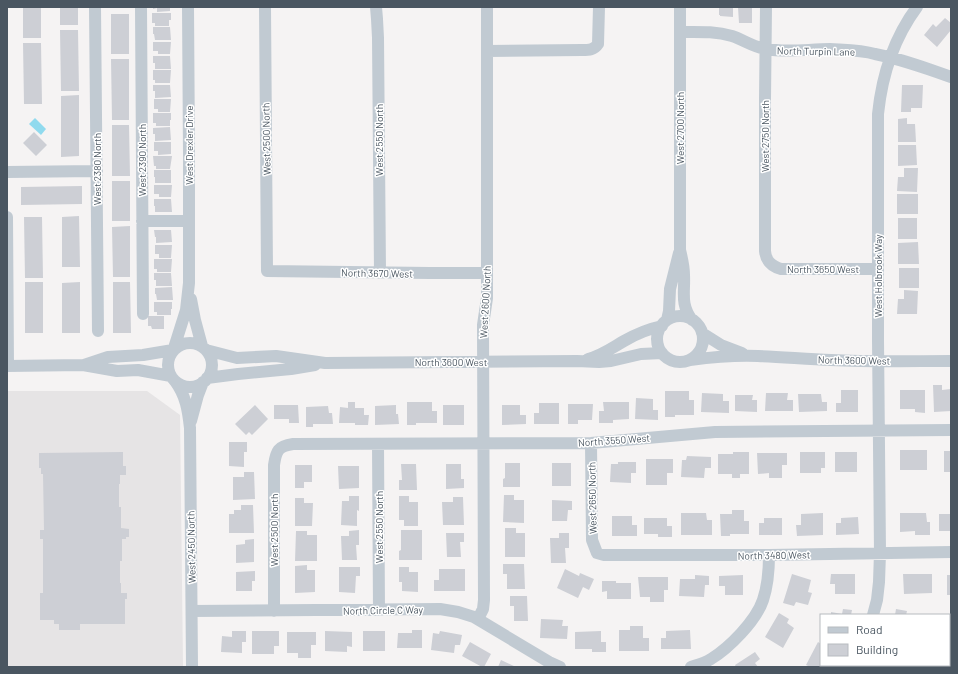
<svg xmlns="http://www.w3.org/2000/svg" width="958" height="674" viewBox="0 0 958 674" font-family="Barlow,sans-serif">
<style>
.education{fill:#e6e4e5}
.water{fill:#90daee}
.building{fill:#cdcfd5}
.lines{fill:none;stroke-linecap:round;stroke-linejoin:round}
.minor{stroke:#c1cad2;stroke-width:12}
.labels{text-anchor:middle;stroke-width:3;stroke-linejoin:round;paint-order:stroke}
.street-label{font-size:10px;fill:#4a5661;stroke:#fff}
</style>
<rect width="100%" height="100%" fill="#f5f3f3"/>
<path class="education" d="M7 391H147L180 415 183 666 7 667Z"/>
<path class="water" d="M35 118 46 129 41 135 29 124Z"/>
<path class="building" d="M23 7H41V38H23Z
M60 7H78V25H60Z
M111 7H129V8H111Z
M153 7H170V11L157 12V8L153 9Z
M719 7H733V17L720 16V15H719Z
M738 7 752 8V23H739Z
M152 13H171V20H169V26H155V23H152Z
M111 14H129V54H111Z
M945 18 951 23V30L937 47 924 35 933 24 936 27Z
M153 27H170L171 40H155L154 34H153Z
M60 30H78L79 91H61Z
M153 42H171L170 54H158V51H153Z
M23 43H41L42 104H24Z
M153 56H170L171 69H155V63H153Z
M111 59H129V120H112Z
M153 70H171L170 83H155V80H153Z
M153 85H170L171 97 155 98V91H153Z
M902 85H923L922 108H911V112H901Z
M79 95V156L61 157V96Z
M154 99H171L170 112H158V109H154Z
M153 113H171V120H170V126H156V123H153Z
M907 118V124H915L916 142H898V119Z
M112 125H129L130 176H112Z
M170 127 171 140 155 141V134H153V128Z
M34 132 47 145 36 156 23 143Z
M154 142H171V154L158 155V151H154Z
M898 145H916L917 165 898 166Z
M153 156H172L170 169H156V166H154Z
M904 168H918L917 192 897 191 898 177H904Z
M154 170H171V183H155V177H154Z
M112 181H130V221H112Z
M154 185H172L171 197H159V194H154Z
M82 186V204L21 205V187Z
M897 194H918V214H897Z
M154 199H171L172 212H155V206H154Z
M79 216 80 267H62V217Z
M24 217H42L43 278H25Z
M898 218H917V239H898Z
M130 226V277H113L112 227Z
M154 230H171L172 242 156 243V237H155Z
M918 242 919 264H898V243Z
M155 245H172L171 258H159V254H155Z
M154 259H172L171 272H157V269H154Z
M899 268H919V288H899Z
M154 273H171L172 286H156V280H154Z
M25 282H43V333H25Z
M80 282V333H62V283Z
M113 282H130L131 333H113Z
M172 287 173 300H157L156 294H155V288Z
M904 290 918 291 917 314H897L898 299H904Z
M154 302H172V309H171V315H157V312H154Z
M148 316H164V329H152L151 326H148Z
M933 385H942V390L951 389V411L934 412Z
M841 390H858V412H836V403H841Z
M900 390H925V413L915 412V409H900Z
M665 391H689V400H694V415H675V417H665Z
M702 393 723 394V401H729V413L701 412Z
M766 393H788L787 400H793V411H765Z
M798 394H821L822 402H827V411L799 412Z
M735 395H753L752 400H757V412L735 411Z
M636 398 653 399V410H658V420L635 419Z
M348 402H355V408H364V415H369L368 425H355V423H339L340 407 348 408Z
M407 402H432V411H437V423H416V425H407Z
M603 402H629V419L613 420V423H599V411H604Z
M539 403H559V424H534V413H539Z
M568 404H593L592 420H578V424H568Z
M255 405 268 419 252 435 249 432 246 435 235 424Z
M274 405H298L299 423H289V419H274Z
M396 405V414H398L399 424 375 425V406Z
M443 405H464V425H443Z
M502 405H520V415H526V424L502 425Z
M328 406 329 413H332L333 424H313V427H306V407Z
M229 442H247V452H244V467L229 466Z
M900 450H927V470H900Z
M944 451H951V472H944Z
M123 452V466H126V475H120V484H119V507H121V528L129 529V537H126V539H122V561H120V583H121V593H127V599H125V624H80V630H59V624H54V620H40V593H43V539H40V530H44L43 474H41V468H39V453Z
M733 452H749V474H740V478H732V474H718V454H733Z
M800 452H825V468H821V473H800Z
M835 452H857V472H835Z
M757 453H787V465H782V478H769V473L758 474Z
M687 456 711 457V468H705L704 478 681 477 682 460H686Z
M646 459H673V473H667V485H646Z
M618 462H636V473H631V483L610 482 611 464H618Z
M505 463H520V487H503V479L505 478Z
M552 463H571V486H552Z
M401 464H416L417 490H399V480H402Z
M446 464H461V479H464V488L446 489Z
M295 465H312V482H304V488H295Z
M338 466H359V488L339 489Z
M244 472H254L255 499 233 500V477H244Z
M504 495H514V500H524V523L503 522Z
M349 496H359V511L357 510V526L341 525 342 501H349Z
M399 496H409V502H418V526H404V520H399Z
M453 497H463L464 525H443L442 502H453Z
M295 498H304V503H313L312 526H295Z
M552 500 572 501V510H568L567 521H552Z
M241 505H253L254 533H229V514H234V510H241Z
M732 510H744V521H749V534H730V536H721L720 514H732Z
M681 513H706L707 520H712V535H681Z
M823 513V535L797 536 796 525H801V514Z
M900 513H926L927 522H930V535H915V531L900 532Z
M939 514H951V531H939Z
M612 516H632V525H637V536H612Z
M858 517 859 534 836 535V523H841V518Z
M644 518H667V526H672V537H658V534H644Z
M764 518H782V535H759V523H764Z
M505 528H516V533H525V557H505Z
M359 530V545H356L357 560H342L341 536H349V531Z
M401 530H422V560H399V551L401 550Z
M296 531H307V535H317V561H295Z
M446 533H464V542H460L461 557H447Z
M559 533H569V548H565L566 563H551L550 538H559Z
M254 539V562L236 563V545L245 544V540Z
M503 564H524L525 589H507V574H503Z
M307 565V570H315V592L295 593V566Z
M339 567H360V576H356L355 593 339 592Z
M399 567H409V572H418V592L402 591V582H399Z
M439 569H465V591H434V580H439Z
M565 569 579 576 580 573 594 579 589 590 583 587 578 598 557 588Z
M255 571V581H252V591H236V572Z
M792 574 811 580 808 592 812 593 808 605 796 602 794 606 783 603Z
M831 574H855V594H835V584H830Z
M903 574H932V593L904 594Z
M695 575 709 576V585H705L704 597 679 596 680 579H695Z
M743 575V595H725V586H719V576Z
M947 575H951V595H947Z
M638 577H668V590H664V602H650V597H640Z
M602 581H616V583H631V599H607V591L602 592Z
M510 596H527L528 621H514V606H510Z
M843 609 852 610 851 615H831V612L842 614Z
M896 609 907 611 906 615H895Z
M779 613 789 619 787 623 794 628 783 648 765 637Z
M541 619 563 620 562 626H568L567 639 540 638Z
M630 626H643V638H649V651H619V630H630Z
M412 630H422V648H397L398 633H412Z
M690 630 691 649H661V638H666V631Z
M232 631H246V642H242V653L221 652 222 636 232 637Z
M252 631H279V646H274V654H252Z
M325 631 352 632V647L347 646V652L325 651Z
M363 631H385V651H363Z
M440 631 462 635 460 645H455L454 653 431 650 433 633 439 634Z
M601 631V642H606V652H592V649H575V632Z
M287 632H316V645H311V658H298V653H287Z
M470 642 491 654 484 667H482L462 656Z
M818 642 821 644V665H825L824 667H810L806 665Z
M755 652 760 659 755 663 758 667H736L735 665Z
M501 660 516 667H498Z
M880 665H903L902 667H879Z"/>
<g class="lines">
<path class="minor" d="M95 7 98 331
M141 7 143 314
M265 7 267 271 430 273H487
M376 7 377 19 378 38 380 273
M680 7V250C682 258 684 266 684 275 685 292 680 304 692 320
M766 7 765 99V251C766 261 771 266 781 269H878
M680 32C698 32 715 31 732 36 744 40 753 47 766 49 787 53 809 49 830 49 845 50 861 50 875 54 901 59 926 68 951 77
M487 51 582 50C589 50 594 50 598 44L599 7
M7 172 97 171
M7 217 8 366
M142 221H189
M191 299 195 320 202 346
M657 339a23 23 0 1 1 46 0a23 23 0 1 1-46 0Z
M667 320 669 311 670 289 679 253
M702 333 721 345 742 353
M168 365a22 22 0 1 1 44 0a22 22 0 1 1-44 0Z
M174 348 186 310 189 283V154L188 7
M206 350 237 358 276 356 325 363 577 361 599 362 611 361 641 354 662 353
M588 359C601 356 612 348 624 341 636 334 648 329 662 326
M690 360C713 357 735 355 758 356 782 357 807 359 831 360 871 362 911 361 951 361
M84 365 108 357 143 355 173 350
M7 366 83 365 117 371 138 370 171 376
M207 378 238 374 291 369 315 365
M175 381C186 396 188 410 190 428L192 667
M191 421 198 395 203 382
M591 443 592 540 597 553 604 555H769L951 552
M378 444 379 610
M192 611 440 609 458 612 474 617 549 662 560 667
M274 611V465C276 451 278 446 293 444L591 443 715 432 951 430
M873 615 877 600 879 582 880 553 878 340V114C882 75 894 38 917 7
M478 619 483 609 484 600 483 325 487 298V7
M691 667C697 665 705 663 711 659 729 648 756 621 763 600 768 585 769 571 769 555
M852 667 853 665"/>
</g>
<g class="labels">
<g class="street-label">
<text transform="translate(816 51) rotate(1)" y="4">North Turpin Lane</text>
<text transform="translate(680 128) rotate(-90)" y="4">West 2700 North</text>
<text transform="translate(765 136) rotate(-90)" y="4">West 2750 North</text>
<text transform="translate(266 139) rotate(-91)" y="4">West 2500 North</text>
<text transform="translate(379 140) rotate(-90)" y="4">West 2550 North</text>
<text transform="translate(189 145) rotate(-90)" y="4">West Drexler Drive</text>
<text transform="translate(142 160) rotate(-90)" y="4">West 2390 North</text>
<text transform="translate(97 169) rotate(-90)" y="4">West 2380 North</text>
<text x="823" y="273">North 3650 West</text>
<text transform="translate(377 273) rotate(1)" y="4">North 3670 West</text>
<text transform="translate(878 276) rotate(-90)" y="4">West Holbrook Way</text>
<text transform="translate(485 302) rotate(-87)" y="4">West 2600 North</text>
<text transform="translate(854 360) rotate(1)" y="4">North 3600 West</text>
<text x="451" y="366">North 3600 West</text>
<text transform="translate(614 440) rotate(-4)" y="4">North 3550 West</text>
<text transform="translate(592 498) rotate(-91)" y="4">West 2650 North</text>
<text transform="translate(379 527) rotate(-90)" y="4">West 2550 North</text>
<text transform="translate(274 530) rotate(-90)" y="4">West 2500 North</text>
<text transform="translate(191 547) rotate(-91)" y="4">West 2450 North</text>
<text transform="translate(774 555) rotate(-1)" y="4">North 3480 West</text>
<text transform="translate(383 610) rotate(-1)" y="4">North Circle C Way</text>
</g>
</g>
<rect width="958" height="674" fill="none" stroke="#4a5661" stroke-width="16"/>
<rect x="820" y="614" width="130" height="52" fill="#ffffff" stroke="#b7bbc0"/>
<rect x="828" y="627" width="20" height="6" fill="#c1cad2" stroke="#b7bbc0"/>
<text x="856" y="634" font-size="12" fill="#4a5661">Road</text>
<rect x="828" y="644" width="20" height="12" fill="#cdcfd5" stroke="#b7bbc0"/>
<text x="856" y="654" font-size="12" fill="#4a5661">Building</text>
</svg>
